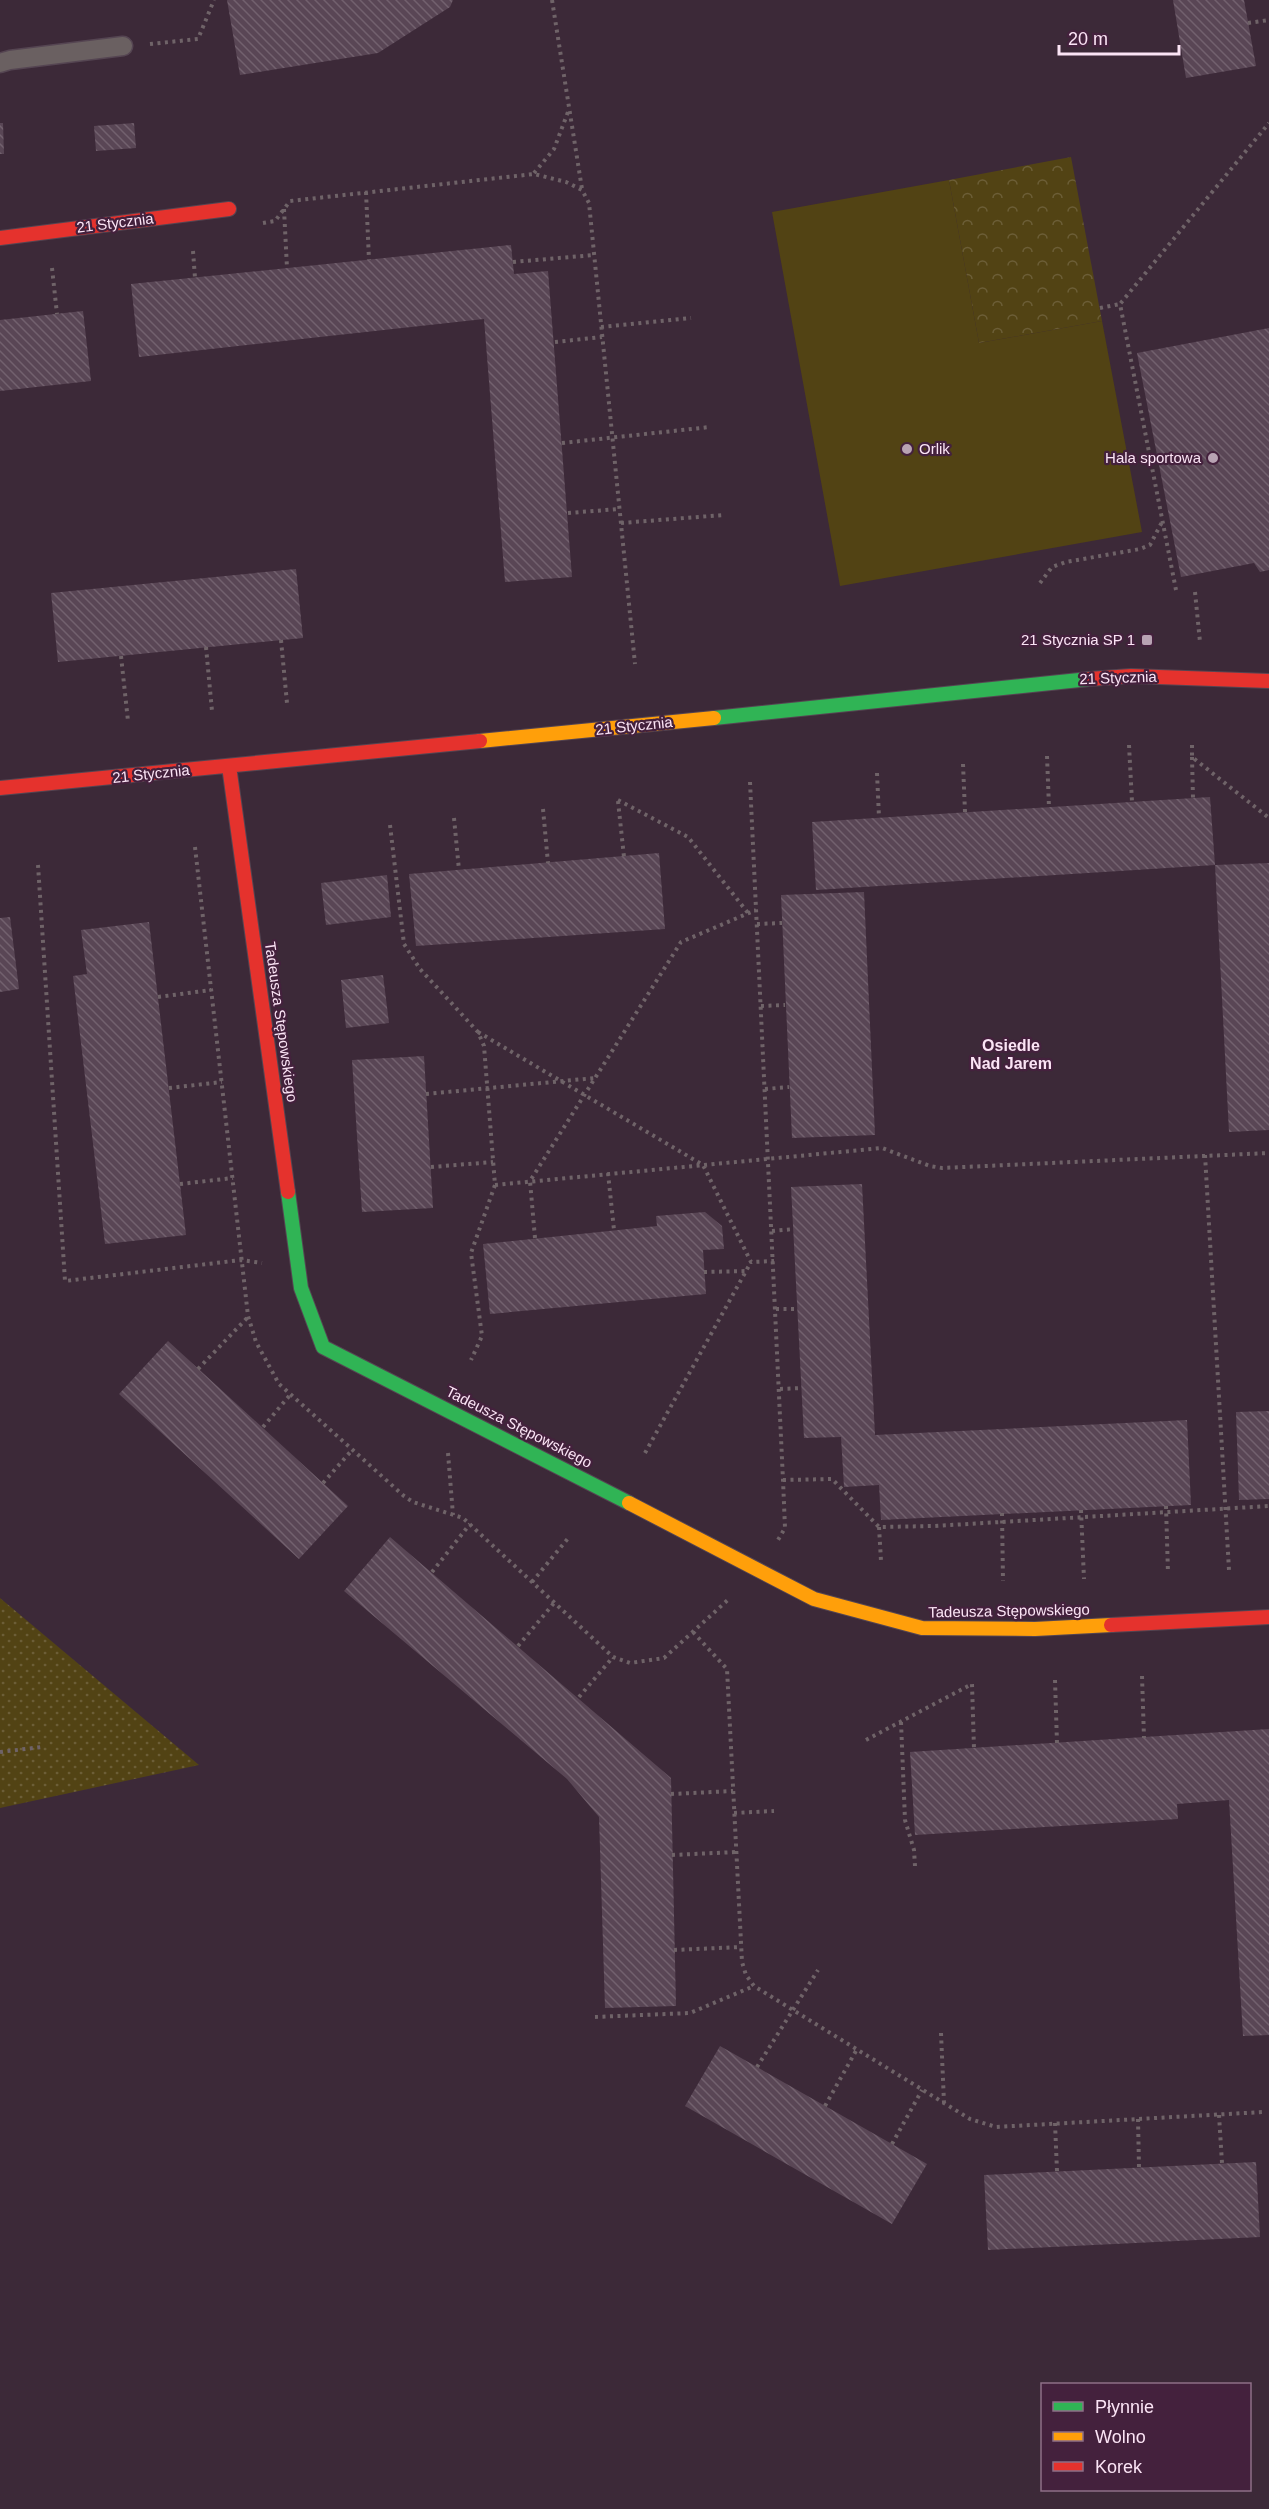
<svg xmlns="http://www.w3.org/2000/svg" width="1269" height="2509" font-family="Arial,sans-serif">
<style>
.park{fill:url(#park-crowns)}
.garden{fill:url(#garden-dots)}
.pitch{fill:#524314}
.building{fill:url(#building-back-hatch)}
.lines{fill:none;stroke-linecap:round;stroke-linejoin:round}
.lane-casing{stroke:#554552;stroke-width:21}
.fast-casing{stroke:#554552;stroke-width:16}
.slow-casing{stroke:#554552;stroke-width:16}
.jam-casing{stroke:#554552;stroke-width:16}
.path{stroke:#6f6368;stroke-width:4;stroke-dasharray:3 4.5;stroke-linecap:butt}
.lane{stroke:#6a6061;stroke-width:18}
.fast{stroke:#30b455;stroke-width:14}
.slow{stroke:#ff9f0a;stroke-width:14}
.jam{stroke:#e5322d;stroke-width:14}
.poi-dot{fill:#b8a3b3;stroke:#44213d;stroke-width:2}
.labels{text-anchor:middle;stroke-width:4.5;stroke-linejoin:round;paint-order:stroke}
.street-label{font-size:15px;fill:#fbe4f5;stroke:#44213d}
.poi-label{font-size:15px;fill:#fbe4f5;stroke:#44213d;text-anchor:end}
.neighbourhood-label{font-size:16px;font-weight:bold;fill:#fbe4f5;stroke:#44213d}
</style>
<defs>
<pattern id="park-crowns" width="20" height="18" patternUnits="userSpaceOnUse" patternTransform="scale(1.5)"><rect width="20" height="18" fill="#524314"/><path d="M2 6a3 3 0 1 1 6 0M12 15a3 3 0 1 1 6 0" fill="none" stroke="#6c5e37"/></pattern>
<pattern id="garden-dots" width="8" height="8" patternUnits="userSpaceOnUse" patternTransform="scale(1.5)"><rect width="8" height="8" fill="#524314"/><path d="M2 2h.1M6 6h.1" fill="none" stroke="#6c5e37" stroke-width="1.8" stroke-linecap="round"/></pattern>
<pattern id="building-back-hatch" width="6" height="6" patternUnits="userSpaceOnUse" patternTransform="scale(1.5)"><rect width="6" height="6" fill="#594655"/><path d="M-1 5l2 2M0 0l6 6M5-1l2 2" fill="none" stroke="#72616e"/></pattern>
</defs>
<rect width="100%" height="100%" fill="#3c2938"/>
<path class="park" d="M1071,157L1102,321L979,343L949,180Z"/>
<path class="garden" d="M0,1598L199,1765L0,1808Z"/>
<path class="pitch" d="M949,180L979,343L1102,321L1142,532L840,586L772,212Z"/>
<path class="building" d="M227,0H453L450,7L378,53L240,75Z
M1173,0H1244L1256,66L1186,78Z
M0,123H3L4,154H0Z
M134,123L136,148L96,151L94,126Z
M511,245L514,274L548,271L572,577L505,582L484,319L139,357L131,284Z
M83,311L91,381L0,391V320Z
M1269,328V570L1260,572L1254,563L1181,577L1137,353Z
M296,569L303,638L58,662L51,593Z
M1210,797L1215,865L816,890L812,822Z
M659,853L665,929L416,946L409,874Z
M1269,863V1130L1229,1132L1215,865Z
M387,875L391,917L326,925L321,883Z
M864,892L875,1135L792,1138L781,895Z
M10,917L19,989L0,992V918Z
M149,922L186,1235L105,1244L73,976L87,974L81,930Z
M383,975L389,1023L346,1028L341,980Z
M424,1056L433,1208L362,1212L352,1060Z
M862,1184L875,1435L1187,1420L1191,1505L881,1520L879,1485L844,1487L841,1437L804,1438L791,1187Z
M705,1212L722,1226L724,1249L703,1250L706,1294L490,1314L483,1244L657,1226L656,1216Z
M168,1341L348,1506L299,1559L119,1394Z
M1269,1411V1499L1239,1500L1236,1412Z
M390,1537L671,1778L676,2006L605,2008L599,1817L567,1779L344,1591Z
M1269,1729V2035L1243,2036L1229,1800L1177,1804L1178,1819L915,1835L910,1752Z
M720,2046L927,2164L892,2224L685,2106Z
M1256,2162L1260,2237L988,2250L984,2175Z"/>
<g class="lines">
<defs>
<path id="lane" d="M0,63L10,60L123,46"/>
<path id="fast" d="M714,718L1089,679
M288,1192L301,1288L323,1347L629,1503"/>
<path id="slow" d="M480,741L714,718
M629,1503L814,1599L922,1628L1035,1629L1111,1625"/>
<path id="jam" d="M0,238L229,209
M1089,679L1131,676L1269,681
M229,766L288,1192
M0,788L480,741
M1111,1625L1269,1617"/>
</defs>
<use href="#lane" class="lane-casing"/>
<use href="#fast" class="fast-casing"/>
<use href="#slow" class="slow-casing"/>
<use href="#jam" class="jam-casing"/>
<path class="path" d="M552,0L582,189
M1248,23L1269,20
M150,44L198,39L214,0
M534,173L554,149L568,112
M366,192L369,260
M284,209L287,268
M263,223L275,221L290,201L534,174L566,182L582,190L589,203L635,664
M193,251L195,278
M513,262L594,255
M52,268L57,314
M1100,308L1120,304
M601,327L691,318
M555,342L602,337
M562,443L710,427
M568,513L619,509
M621,523L724,515
M1040,583L1052,567L1066,562L1140,549L1150,545L1162,522
M1176,590L1120,304L1269,123
M1195,592L1200,642
M281,640L287,703
M206,647L212,711
M121,656L128,721
M1129,745L1132,802
M1192,745V757L1269,818
M1047,756L1049,807
M1192,757L1193,798
M963,764L965,812
M877,773L879,817
M750,782L783,1480L785,1528L778,1540
M618,800L688,837L748,913
M618,801L624,857
M543,809L548,863
M454,818L459,870
M390,825L404,944L420,969L478,1032L484,1046L495,1185L471,1253L482,1336L471,1360
M195,847L248,1316L256,1342L279,1384L404,1496L413,1502L463,1518L613,1657L630,1663L664,1658L730,1598
M38,865L65,1281L241,1260L262,1263
M757,924L782,923
M158,997L211,990
M761,1006L785,1005
M478,1032L703,1165L751,1262L774,1261
M169,1088L222,1082
M765,1089L789,1087
M426,1094L595,1078
M1205,1155L1229,1570
M431,1167L493,1162
M608,1173L614,1230
M180,1184L233,1178
M495,1185L882,1148L930,1166L942,1168L1269,1153
M772,1231L794,1229
M535,1238L530,1181L681,942L756,910
M704,1272L747,1271
M776,1309H798
M198,1369L248,1317
M780,1389L802,1388
M263,1427L290,1395
M448,1453L453,1515
M645,1453L751,1262
M783,1480L832,1479L879,1527L934,1526L1269,1506
M323,1483L352,1450
M1166,1506L1168,1573
M1081,1510L1084,1579
M1002,1513L1003,1581
M879,1527L881,1561
M432,1572L470,1524
M532,1582L570,1536
M693,1632L727,1669L742,1962L746,1975L754,1986L970,2119L996,2127L1263,2112
M518,1646L554,1603
M1142,1676L1144,1738
M1055,1680L1057,1743
M579,1697L613,1657
M901,1722L905,1820L914,1850L915,1866
M866,1740L972,1684L974,1749
M0,1752L42,1747
M671,1794L733,1791
M734,1813L774,1811
M672,1855L736,1852
M674,1950L741,1947
M595,2017L690,2013L754,1986
M941,2033L944,2103
M757,2067L818,1970
M825,2106L857,2049
M1219,2115L1222,2163
M1138,2119L1139,2167
M1055,2123L1057,2171
M892,2144L922,2090"/>
<use href="#lane" class="lane"/>
<use href="#fast" class="fast"/>
<use href="#slow" class="slow"/>
<use href="#jam" class="jam"/>
</g>
<g class="poi-dot">
<circle cx="907" cy="449" r="6"/>
<circle cx="1213" cy="458" r="6"/>
<rect x="1141" y="634" width="12" height="12" rx="3"/>
</g>
<g class="labels">
<g class="street-label">
<text transform="translate(115 223) rotate(-7)" y="5">21 Stycznia</text>
<text transform="translate(1118 678) rotate(-2)" y="5">21 Stycznia</text>
<text transform="translate(634 726) rotate(-6)" y="5">21 Stycznia</text>
<text transform="translate(151 774) rotate(-6)" y="5">21 Stycznia</text>
<text transform="translate(281 1022) rotate(82)" y="5">Tadeusza Stępowskiego</text>
<text transform="translate(519 1427) rotate(27)" y="5">Tadeusza Stępowskiego</text>
<text transform="translate(1009 1611) rotate(-1)" y="5">Tadeusza Stępowskiego</text>
</g>
<g class="poi-label">
<text x="919" y="454" text-anchor="start">Orlik</text>
<text x="1201" y="463">Hala sportowa</text>
<text x="1135" y="645">21 Stycznia SP 1</text>
</g>
<g class="neighbourhood-label">
<text x="1011" y="1051">Osiedle<tspan x="1011" dy="18">Nad Jarem</tspan></text>
</g>
</g>
<rect x="1041" y="2383" width="210" height="108" fill="#44213d" stroke="#8d6f87" stroke-width="1.5"/>
<rect x="1053" y="2402" width="30" height="9" fill="#30b455" stroke="#8d6f87" stroke-width="1.5"/>
<text x="1095" y="2413" font-size="18" fill="#fbe4f5">Płynnie</text>
<rect x="1053" y="2432" width="30" height="9" fill="#ff9f0a" stroke="#8d6f87" stroke-width="1.5"/>
<text x="1095" y="2443" font-size="18" fill="#fbe4f5">Wolno</text>
<rect x="1053" y="2462" width="30" height="9" fill="#e5322d" stroke="#8d6f87" stroke-width="1.5"/>
<text x="1095" y="2473" font-size="18" fill="#fbe4f5">Korek</text>
<path d="M1059 45v9h120v-9" fill="none" stroke="#fbe4f5" stroke-width="3"/>
<text x="1068" y="45" font-size="18" fill="#fbe4f5" stroke="#44213d" stroke-width="4.5" paint-order="stroke">20 m</text>
</svg>
